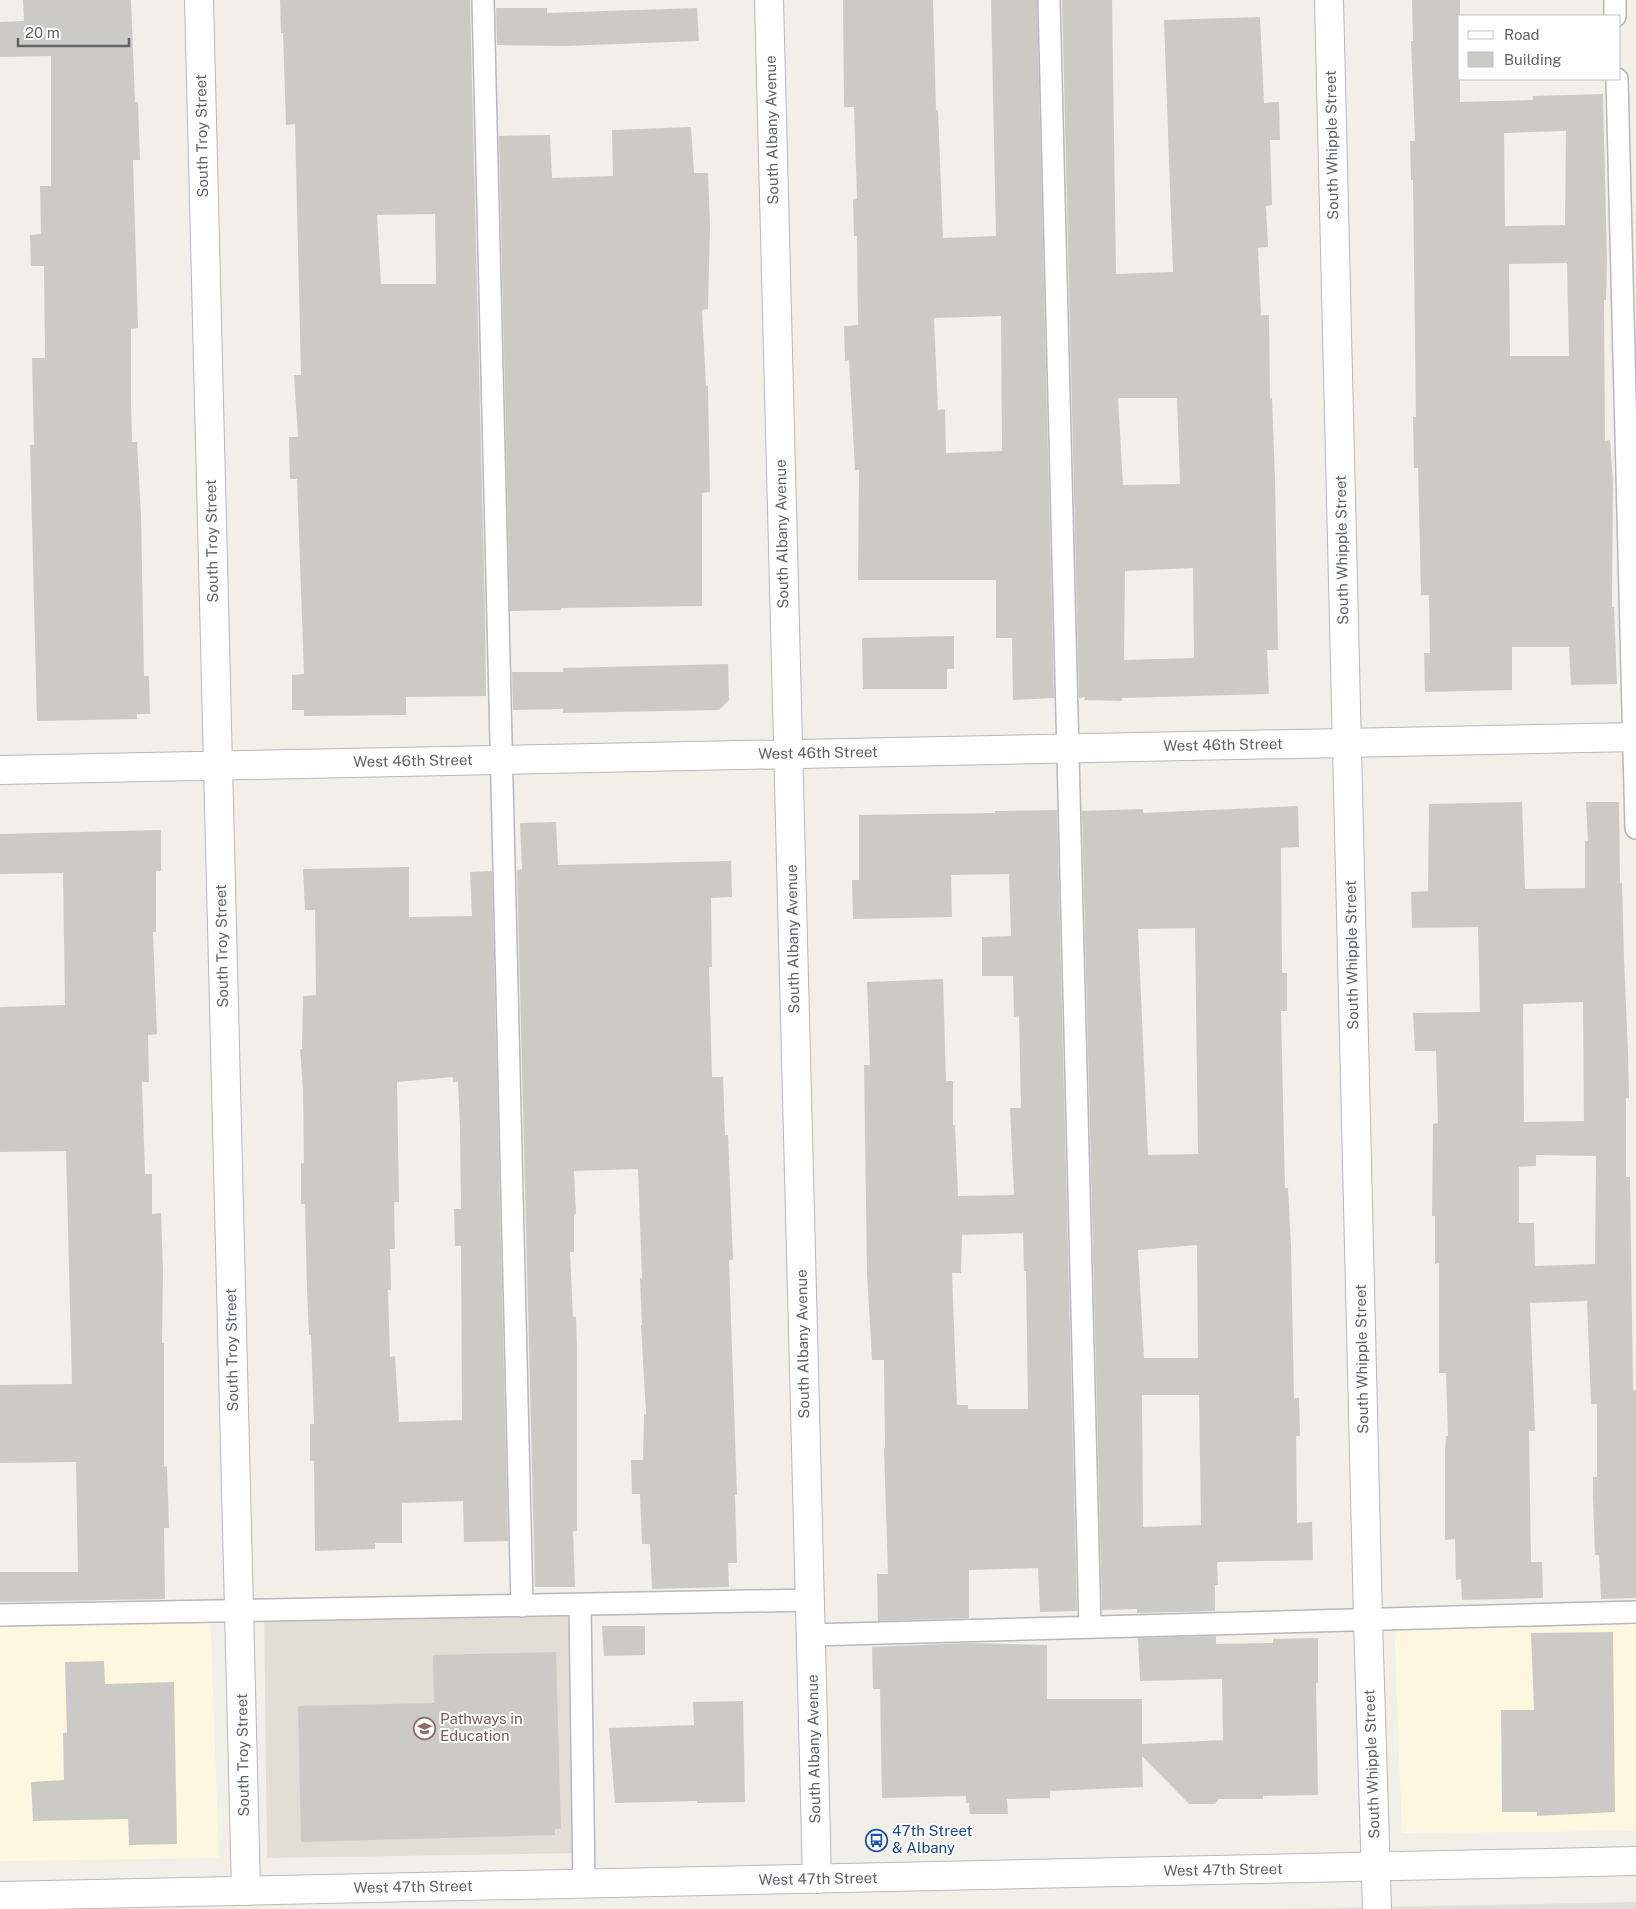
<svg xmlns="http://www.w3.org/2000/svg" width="1636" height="1909" font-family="'Public Sans',sans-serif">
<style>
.commercial{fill:#fef7e0}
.industrial{fill:#e0deda}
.education{fill:#e1ded6}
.building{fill:#cccac5;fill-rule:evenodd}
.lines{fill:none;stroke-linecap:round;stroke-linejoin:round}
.lane-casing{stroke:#b5b8bc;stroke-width:24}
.street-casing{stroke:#b5b8bc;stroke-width:30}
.secondary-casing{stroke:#b6babf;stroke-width:30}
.lane{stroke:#fff;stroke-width:21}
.street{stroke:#fff;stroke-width:28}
.secondary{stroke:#fff;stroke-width:28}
.labels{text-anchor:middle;stroke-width:4;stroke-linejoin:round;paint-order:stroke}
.street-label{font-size:15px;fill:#5f6368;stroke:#fff}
.education-label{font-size:15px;fill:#785e54;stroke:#fff;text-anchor:start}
.transit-label{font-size:15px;fill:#164399;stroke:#fff;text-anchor:start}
</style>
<rect width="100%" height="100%" fill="#f1efe8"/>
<path class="commercial" d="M210,1611L219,1858L0,1861V1616Z
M1636,1612V1831L1402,1833L1394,1619Z"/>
<path class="industrial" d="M1636,1902V1909H1279Z"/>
<path class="education" d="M581,1604L584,1853L267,1858L264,1608Z"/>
<path class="building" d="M23,0H131L135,102H138L140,160H133L138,328L131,329V403L132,442H137L141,515L144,676H149L150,714H137V719L37,721L30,445H34L32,358H45L44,266H31L30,235L41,234L40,186H51V56L0,57V22L24,21Z
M280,0H470L485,612L486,696L406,697V715L304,716V710H292V675L304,674L297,479H290L289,437H298L294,375H301L295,124L286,125L283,33H281ZM435,214L436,284H381L377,215Z
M843,0H933L936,110H938L943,238L996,236L991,0H1037L1054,698L1013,700L1012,638H996V580H858L859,470H855L849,360L845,361L844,326L858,325L857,236H854L853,200L857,199L854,107H844ZM1001,316L1002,451L946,453L945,409L938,410L934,318Z
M1062,0H1112L1116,274L1173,272L1164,20L1260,17L1264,103L1279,102L1280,140H1270L1272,205L1266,206L1268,247L1258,248L1261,315H1269L1270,398H1272L1275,480L1278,650H1267L1269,694L1122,698V701L1084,700L1085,697L1079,698ZM1118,398H1177L1180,484L1123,485ZM1193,568L1194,658L1124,660L1125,571Z
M1412,0H1460V102L1533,100V96L1603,94L1607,261L1606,300H1604L1605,441L1610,440L1613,482L1612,607H1614L1617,684L1571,685L1569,647H1512V690L1425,692L1424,653H1430L1429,595H1421L1418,468H1414L1413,417H1416L1413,180H1411L1410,141H1415L1411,41H1413ZM1566,131L1565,225L1505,226L1504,133ZM1567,263L1569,356H1510L1509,264Z
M496,8H547V13L697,8L699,41L564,46L497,45Z
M691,127L694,173H708L710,225L708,309L702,310L706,386H708L710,492L702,493V606L561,608V610L510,611L499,136L550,135L552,178L613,176L612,130Z
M954,636V669H947V689H863L862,638Z
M728,664L729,700L719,710L563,713V709L513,710L512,672H563V668Z
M1522,802L1525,889L1585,888V841H1588L1586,802H1619L1620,883H1622L1624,958L1628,1052L1629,1098H1626V1177H1630L1633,1390H1636V1598L1601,1599L1599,1555H1595L1593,1497V1477H1597V1404H1591L1587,1301L1530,1303L1535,1431H1529L1531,1562H1542L1543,1598L1462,1600L1461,1579L1456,1580L1455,1539L1445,1540V1451L1446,1436H1448L1446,1373H1439V1263L1435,1264V1216H1432L1433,1124L1438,1123L1436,1051H1415L1413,1013L1480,1012L1478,927L1412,928L1411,892L1428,891L1429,804ZM1583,1002L1584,1121L1524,1122L1523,1004ZM1536,1155L1596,1156L1595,1264L1535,1266L1534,1223H1519V1167L1536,1166Z
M1298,806L1299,847L1281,848L1282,973H1287V1011H1281L1285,1188H1288L1291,1246L1294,1398H1299L1300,1436H1296L1297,1523L1312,1522L1313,1560L1217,1562L1218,1585H1215V1611L1137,1613V1609L1102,1610L1082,811L1143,809V813ZM1195,928L1198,1154L1148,1155L1138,929ZM1197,1245L1198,1358H1144L1138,1250ZM1142,1395H1199L1201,1525L1143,1527Z
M1057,810L1077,1611L1040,1612L1038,1568L969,1570V1618L878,1621L877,1574H888L884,1448H885L884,1360H872L867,1273L864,1065H870L867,982L943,979L946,1081H953V1125H955L958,1196L1014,1195L1010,1108H1021L1019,1016L1014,1017L1013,976H982V937L1011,936L1009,874L951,875L952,917L853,919L852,880H859V815L995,813V811ZM1023,1233L1024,1271H1026L1028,1409H968V1405H957L952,1273H961L962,1235Z
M556,822L558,865L731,861L732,897L711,898L712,967H709L712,1077H723L725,1135H728L733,1260H729L737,1495H735L737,1563H728L729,1587L652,1589L650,1544H642L640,1494H632L631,1460H643L644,1414H646L641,1325H642L640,1278H642L638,1169L574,1171L576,1214H574V1252H570L573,1317H576L577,1348V1531H573L575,1587H535L517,870L522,869L520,823Z
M161,830V871H156V932H153L157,1034L148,1035L149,1082H142L145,1174H152V1214L161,1213L163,1271L162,1343H164V1467L167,1466L169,1528H164L165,1599L0,1602V1572H78L76,1462L0,1463V1385L72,1384L66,1151L0,1152V1007L65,1005L63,873L0,874V834Z
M409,867V917L472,916L470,872L492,871L508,1541L464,1542L463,1501L402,1503V1543H375V1549L315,1551L314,1461H310V1424H314L311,1335H309L307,1291L305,1204H301V1163H304L303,1089L300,1049H302L303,996L316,995L315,910H305L303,869ZM453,1077V1082H458L460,1128L461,1209H454L455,1246H461L462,1420L399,1422L395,1356L390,1357L388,1290H391L390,1249H395L394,1202H399L397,1082Z
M602,1626H645V1655L604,1656Z
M1613,1632L1615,1812L1537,1816V1812H1502L1501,1710H1534L1531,1633Z
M1216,1636V1644L1273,1643V1639L1318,1638V1683H1316L1318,1795L1263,1796V1799H1219L1215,1804H1189L1142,1756L1143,1787L1050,1791V1798L1007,1799L1008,1814H970L969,1803H966V1796L882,1798L880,1689H873L872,1647L970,1643L1047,1645V1699H1142V1744L1223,1740L1222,1679L1140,1681L1138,1638Z
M556,1652L561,1829H555V1835L301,1842L298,1706L434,1703L433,1655Z
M104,1661L105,1684L174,1682L177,1844L129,1845L128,1819L33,1821L31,1782L64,1780L63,1733H67L65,1662Z
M743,1701L745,1802L697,1803V1801L615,1803L609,1728L694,1725L693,1702Z"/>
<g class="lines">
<defs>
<path id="lane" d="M483,0L522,1606
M1049,0L1090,1627
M1615,0V16
M1617,79L1636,828
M580,1605L584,1884
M0,1615L810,1600
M811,1635L1636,1612"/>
<path id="street" d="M199,0L246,1891
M769,0L817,1879
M1329,0L1368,1620L1377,1909
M0,770L1636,737"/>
<path id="secondary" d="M0,1896L1636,1861"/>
</defs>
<use href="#lane" class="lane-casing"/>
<use href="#street" class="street-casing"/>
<use href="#secondary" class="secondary-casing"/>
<use href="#lane" class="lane"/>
<use href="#street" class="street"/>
<use href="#secondary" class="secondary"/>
</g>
<defs>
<symbol id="school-ring" viewBox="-11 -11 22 22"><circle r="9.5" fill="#fff" stroke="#8d6e63" stroke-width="1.5"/><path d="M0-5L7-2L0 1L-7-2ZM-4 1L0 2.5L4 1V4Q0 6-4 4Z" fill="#8d6e63"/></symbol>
<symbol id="bus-ring" viewBox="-11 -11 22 22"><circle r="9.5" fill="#fff" stroke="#1a4fb4" stroke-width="1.5"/><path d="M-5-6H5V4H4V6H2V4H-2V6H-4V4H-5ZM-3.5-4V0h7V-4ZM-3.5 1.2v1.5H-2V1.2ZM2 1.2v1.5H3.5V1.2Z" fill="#1a4fb4"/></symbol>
</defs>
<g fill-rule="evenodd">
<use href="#school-ring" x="412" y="1716" width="25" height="25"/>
<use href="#bus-ring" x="864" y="1828" width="25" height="25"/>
</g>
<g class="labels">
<g class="street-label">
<text transform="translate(772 130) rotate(-91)" y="5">South Albany Avenue</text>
<text transform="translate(202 136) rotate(-91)" y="5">South Troy Street</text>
<text transform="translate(1332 145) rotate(-91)" y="5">South Whipple Street</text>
<text transform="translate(782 534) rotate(-91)" y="5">South Albany Avenue</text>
<text transform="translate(212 541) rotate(-91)" y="5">South Troy Street</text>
<text transform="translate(1342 550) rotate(-91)" y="5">South Whipple Street</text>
<text transform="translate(1223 745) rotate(-1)" y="5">West 46th Street</text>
<text transform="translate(818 753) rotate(-1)" y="5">West 46th Street</text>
<text transform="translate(413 761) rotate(-1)" y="5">West 46th Street</text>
<text transform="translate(793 939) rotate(-91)" y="5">South Albany Avenue</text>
<text transform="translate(222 946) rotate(-91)" y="5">South Troy Street</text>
<text transform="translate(1352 955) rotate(-91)" y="5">South Whipple Street</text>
<text transform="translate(803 1344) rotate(-91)" y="5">South Albany Avenue</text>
<text transform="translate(232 1350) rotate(-91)" y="5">South Troy Street</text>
<text transform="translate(1362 1359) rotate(-91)" y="5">South Whipple Street</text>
<text transform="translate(814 1749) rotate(-91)" y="5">South Albany Avenue</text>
<text transform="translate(243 1755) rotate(-91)" y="5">South Troy Street</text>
<text transform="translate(1372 1764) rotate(-92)" y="5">South Whipple Street</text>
<text transform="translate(1223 1870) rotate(-1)" y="5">West 47th Street</text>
<text transform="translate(818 1879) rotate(-1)" y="5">West 47th Street</text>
<text transform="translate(413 1887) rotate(-1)" y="5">West 47th Street</text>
</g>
<g class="education-label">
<text x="440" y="1724">Pathways in<tspan x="440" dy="17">Education</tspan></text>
</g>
<g class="transit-label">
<text x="892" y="1836">47th Street<tspan x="892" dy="17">&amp; Albany</tspan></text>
</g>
</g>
<rect x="1458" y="15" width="162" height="65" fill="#ffffff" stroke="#bfc1c3"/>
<rect x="1468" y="31" width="25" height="8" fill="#ffffff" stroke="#bfc1c3"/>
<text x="1504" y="40" font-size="15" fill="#5f6368">Road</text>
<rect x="1468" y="52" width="25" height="15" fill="#cccac5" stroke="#bfc1c3"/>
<text x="1504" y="65" font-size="15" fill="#5f6368">Building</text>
<path d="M18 38v8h111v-8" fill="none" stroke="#5f6368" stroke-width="2.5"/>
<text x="25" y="38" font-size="15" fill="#5f6368" stroke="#ffffff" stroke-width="4" paint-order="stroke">20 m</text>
</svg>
